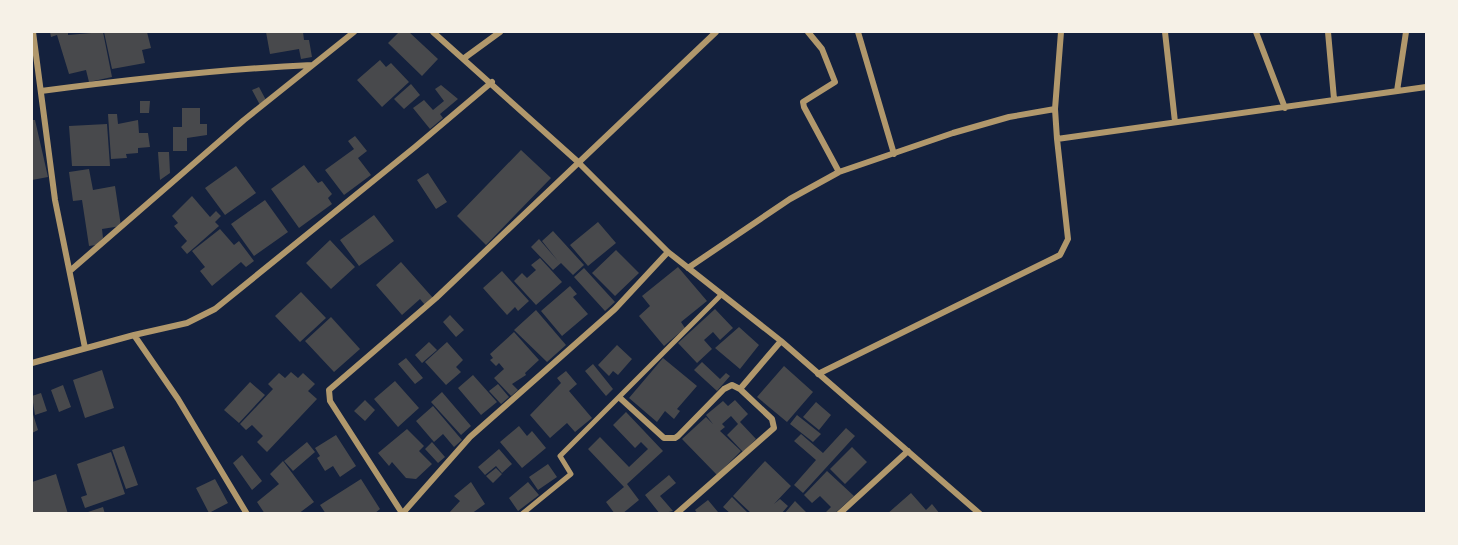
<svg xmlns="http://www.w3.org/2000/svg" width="1458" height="545" font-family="'PT Sans',sans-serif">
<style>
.building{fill:#48494c}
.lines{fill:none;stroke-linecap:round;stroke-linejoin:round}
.pedestrian{stroke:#b1986c;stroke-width:5}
.minor{stroke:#b1986c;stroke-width:6}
</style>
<rect width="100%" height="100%" fill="#14213d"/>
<path class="building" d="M50,32H68V35L103,32L112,77L89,82L86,70L69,74L57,35L51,37Z
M104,32H147L151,48L142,50L145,63L112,69Z
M266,32H303L304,40H309L312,57L301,59L299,49L270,54Z
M399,32H409L438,59L422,76L388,43Z
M380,60L386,67L391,63L409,82L382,107L357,80Z
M411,84L420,95L404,109L394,99Z
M441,85L458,99L440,114L443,118L430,129L413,108L424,100L433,110L444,101L435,89Z
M259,87L267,102L260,105L252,90Z
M140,101H150L149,113H140Z
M182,108H200V124H207V135L187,138V151H173V127H182Z
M108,114H117L118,124L138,120L139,133H148L150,147L138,148V153L126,154L127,158L111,159Z
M32,120H35L48,177L32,180Z
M107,124L110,166H72L69,126Z
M355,136L367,151L358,158L371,175L344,195L325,170L354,149L348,141Z
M521,150L551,178L486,245L457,216Z
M158,152H169L170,173L160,180Z
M304,165L318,183L322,181L332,194L328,198L332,204L299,228L271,189Z
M236,166L256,193L225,215L205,188Z
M89,169L93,190L115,186L121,226L102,229L103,238L96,245L89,246L82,200L73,201L69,172Z
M428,173L447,202L436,209L417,180Z
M192,196L210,217L216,211L221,216L215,222L219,226L187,254L181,247L187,241L174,226L178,223L172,216Z
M265,200L288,232L254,256L231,224Z
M374,215L394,241L359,266L340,240Z
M598,222L616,243L588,266L570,245Z
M220,229L234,245L239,241L254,261L246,267L241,262L212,286L200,271L205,267L192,251Z
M553,231L584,265L573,275L561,263L553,270L531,247L539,239L558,261L542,241Z
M330,240L355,267L331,289L306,263Z
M616,250L639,273L615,296L592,273Z
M540,258L562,282L536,305L514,281L522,273L527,278L536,270L531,265Z
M401,262L433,298L425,305L420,299L402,315L376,285Z
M678,267L707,301L681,322L685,328L664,346L639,316L650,306L642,296Z
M584,268L615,302L605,311L574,277Z
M502,271L529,301L518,311L515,307L507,315L483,288Z
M570,286L577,294L573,297L588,314L562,336L541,311Z
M301,292L326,318L300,342L275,316Z
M715,309L733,328L720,340L713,332L704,340L712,349L697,363L678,343Z
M536,310L566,345L547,362L514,330Z
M450,315L464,330L456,337L443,322Z
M331,317L360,349L334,372L305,341Z
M739,327L759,345L740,369L715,348Z
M514,332L539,360L525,373L526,375L512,384L518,390L511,396L494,378L504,369L499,363L496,366L490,360L493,358L490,354Z
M429,342L437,350L422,363L415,355Z
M447,342L463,360L456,367L461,372L446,385L425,362Z
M617,345L632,359L618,375L613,371L609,376L598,365Z
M406,358L423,378L415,384L398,364Z
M663,358L697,386L677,409L680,411L674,419L665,411L657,422L629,398Z
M702,362L720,379L726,373L730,376L717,391L694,370Z
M593,364L613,389L606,396L585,371Z
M784,366L813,392L787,422L757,397Z
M102,370L114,408L85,418L73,380Z
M566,371L577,384L569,391L592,418L575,432L567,423L550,438L530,415L561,383L557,378Z
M291,372L298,378L303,373L315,384L308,391L317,399L267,452L257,442L263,436L252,425L246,430L240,424L273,389L268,384L279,373L285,378Z
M473,375L497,402L481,415L458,388Z
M395,381L419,408L398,427L374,399Z
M250,382L265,395L239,423L224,410Z
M498,384L509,397L501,404L489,391Z
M63,385L71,407L59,412L51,390Z
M442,392L471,426L461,435L431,402Z
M41,393L47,411L35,415L32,396Z
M365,400L375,410L365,421L354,411Z
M735,400L748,414L740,422L756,439L743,452L727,435L738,424L731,416L722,424L725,427L720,431L741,451L717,475L682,439L706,417L713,424L706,415L723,401L728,406Z
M816,402L831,415L819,430L803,417Z
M433,406L462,440L454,447L443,434L434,442L416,421Z
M32,411L38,430L32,433Z
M626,412L663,451L627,484L639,500L622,514H615L606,502L624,487L588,449L600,437L629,467L648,449L641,442L635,448L613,425Z
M797,415L821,434L813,442L790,424Z
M519,426L527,436L532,431L546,448L522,468L500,442Z
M846,428L855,436L803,493L794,485L816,460L794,441L801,434L823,453Z
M407,429L424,446L419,451L432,464L416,479L406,478L392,462L389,466L378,453Z
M336,435L356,466L340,477L333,466L325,471L317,458L320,456L315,448Z
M307,442L315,452L293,471L284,461Z
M432,442L445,457L438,463L425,449Z
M124,446L138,485L126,489L112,450Z
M852,447L867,462L845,484L830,469Z
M499,449L512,464L502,473L496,466L485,475L478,467Z
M111,452L125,494L85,508L81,497L87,495L77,464Z
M242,455L262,481L252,490L233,463Z
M283,461L314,502L298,514H265L257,502L279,484L270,474Z
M765,461L791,486L774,504L780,499L788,506L781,514H752L733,496Z
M548,464L557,477L538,490L529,477Z
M496,468L502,474L493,483L486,476Z
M827,471L854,496L834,514H824L831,507L820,496L812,503L804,495Z
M56,474L68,514H32V482Z
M669,475L676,483L660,496L673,511L660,514L645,495Z
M215,479L228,503L209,513L196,488Z
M361,479L380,509L374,514H326L320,505Z
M471,482L485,504L471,514H448L460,501L454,496Z
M528,482L539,495L518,511L509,498Z
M911,493L926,510L932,504L940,514H887Z
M732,497L749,514H731L723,507Z
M708,500L718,512L698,514L695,510Z
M795,501L808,514H784Z
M103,507L105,514H85V513Z"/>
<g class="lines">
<path class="pedestrian" d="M522,514L571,474L560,456L722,294"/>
<path class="minor" d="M33,32L55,200L85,348
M433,32L577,161L668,252L781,341L980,514
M808,32L822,49L835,82L803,102L804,107L839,172
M858,32L894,154
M1165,32L1175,122
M1256,32L1285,108
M1328,32L1334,99
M463,59L500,32
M41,91C132,79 221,69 312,65
M1397,91L1406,32
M1057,139L1055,109L1061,32
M688,268L790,199L839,172L953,133L1009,117L1055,109
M71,270L244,120L354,32
M134,335L187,323L215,309L415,147L492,82
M32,363L134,335L178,399L247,514
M818,374L1060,255L1068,239L1057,139L1426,87
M620,398L664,438H675L678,436L724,389L732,385L740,389
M402,513L330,401L329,390L436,298L716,32
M402,514L470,437L615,309L668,252
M676,514L774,428L772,419L740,389L781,341
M839,514L908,451"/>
</g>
<rect width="1458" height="545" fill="none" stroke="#f6f1e7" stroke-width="66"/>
</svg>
